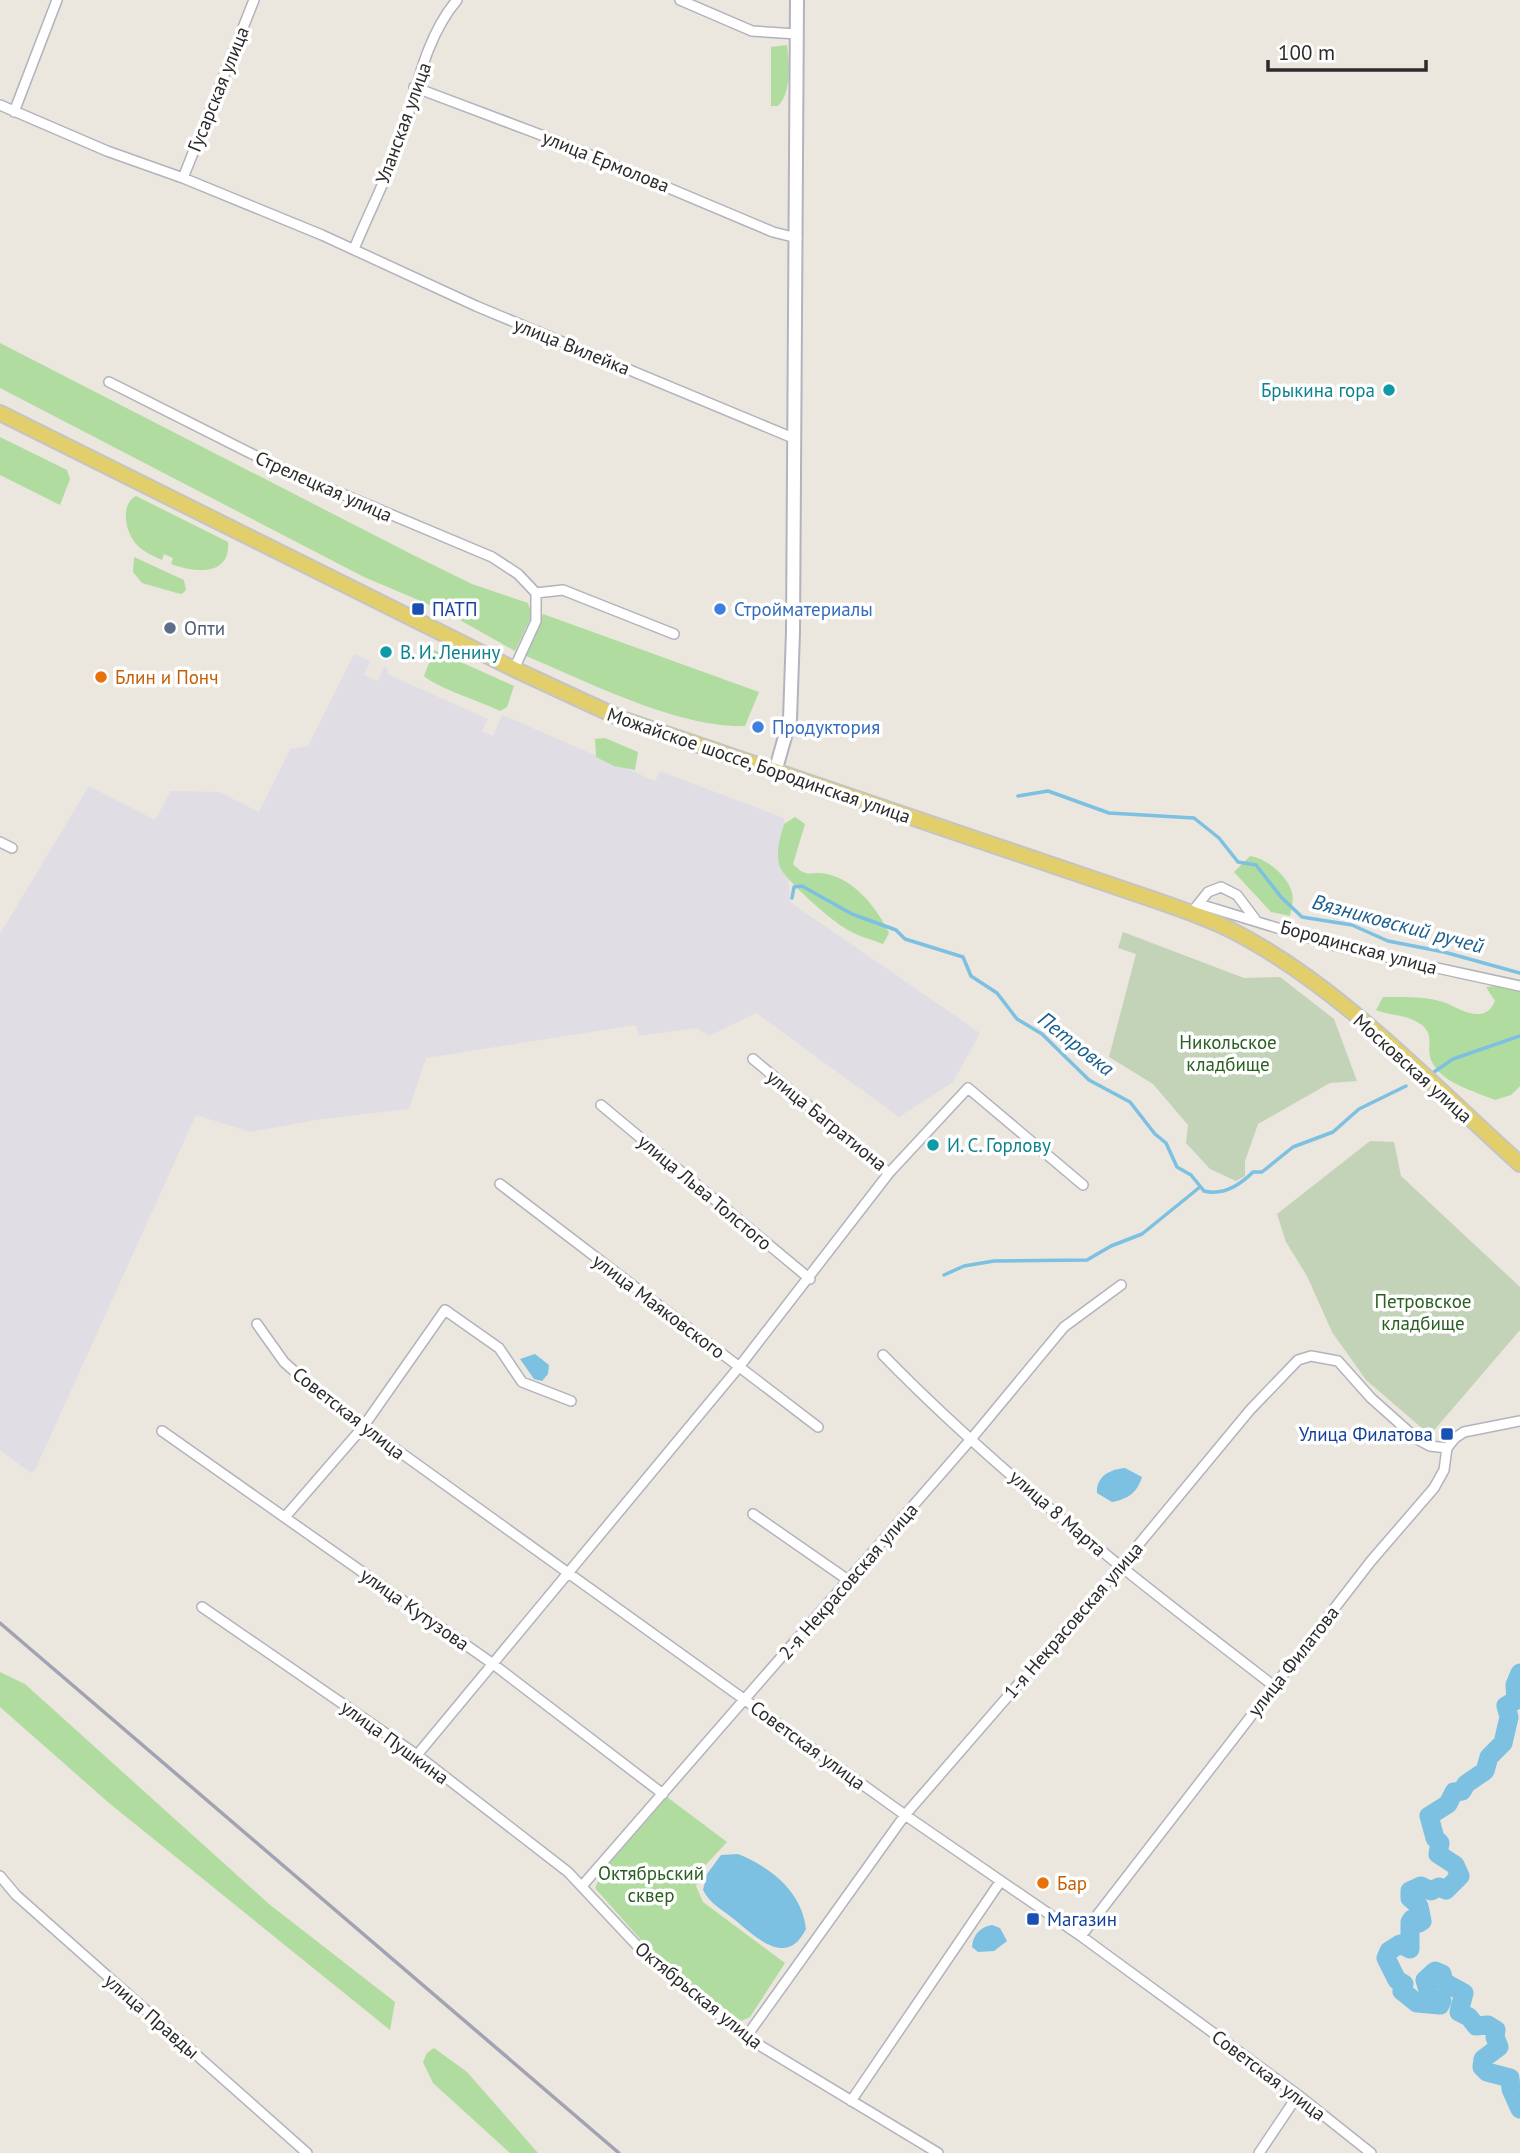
<svg xmlns="http://www.w3.org/2000/svg" width="1520" height="2153" font-family="'PT Sans',sans-serif">
<style>
.industrial{fill:#e0dee4}
.green{fill:#b0dca0}
.cemetery{fill:#c3d3b7}
.water{fill:#7cc0e2}
.lines{fill:none;stroke-linecap:round;stroke-linejoin:round}
.stream{stroke:#7cc0e2;stroke-width:3.5}
.river{stroke:#7cc0e2;stroke-width:19}
.street-casing{stroke:#b2b3bd;stroke-width:12}
.secondary-casing{stroke:#b2b3bd;stroke-width:16}
.primary-casing{stroke:#c4c4c4;stroke-width:18}
.street{stroke:#fff;stroke-width:9}
.secondary{stroke:#fff;stroke-width:12}
.primary{stroke:#e2cf6c;stroke-width:14}
.rail{stroke:#a1a3b3;stroke-width:3.5}
.culture-dot{fill:#0f9aa8;stroke:#fff;stroke-width:2.5}
.transit-dot{fill:#1a4fb4;stroke:#fff;stroke-width:2.5}
.shop-dot{fill:#3f7fe0;stroke:#fff;stroke-width:2.5}
.service-dot{fill:#5c6f8a;stroke:#fff;stroke-width:2.5}
.food-dot{fill:#e8710a;stroke:#fff;stroke-width:2.5}
.labels{text-anchor:middle;stroke-width:7;stroke-linejoin:round;paint-order:stroke}
.street-label{font-size:19px;fill:#2b2b2b;stroke:#fff}
.culture-label{font-size:19px;fill:#0d838f;stroke:#fff;text-anchor:start}
.transit-label{font-size:19px;fill:#164399;stroke:#fff;text-anchor:start}
.shop-label{font-size:19px;fill:#366cbe;stroke:#fff;text-anchor:start}
.service-label{font-size:19px;fill:#4e5e75;stroke:#fff;text-anchor:start}
.food-label{font-size:19px;fill:#c56008;stroke:#fff;text-anchor:start}
.park-label{font-size:19px;fill:#2a6022;stroke:#fff}
.water-label{font-size:21px;font-style:italic;fill:#1b5e8e;stroke:#fff}
</style>
<rect width="100%" height="100%" fill="#ebe6de"/>
<path class="industrial" d="M354,654L370,661L364,675L378,681L384,667L388,669L387,674L488,719L482,731L493,736L502,715L655,781L660,771L784,818L790,902L980,1033L953,1082L899,1117L756,1013L709,1036L696,1028L639,1036L636,1025L426,1058L409,1109L322,1119L250,1132L196,1115L35,1470L31,1473L0,1450V934L89,786L155,820L171,791L219,792L259,812L290,749L308,746Z"/>
<path class="green" d="M787,45C789,63 792,92 778,106H771V47Z
M0,343L415,556L472,584L528,603L532,615L515,651L442,610L364,577L0,388Z
M0,437L67,470L70,479L60,505L0,475Z
M136,496L228,542C231,578 192,572 171,564L173,558L164,554L162,560C153,556 144,552 137,545C126,534 119,505 136,496Z
M134,557L184,580L186,590L182,594L177,593L142,583L133,572Z
M543,614L759,692L745,726C677,728 586,681 524,655Z
M434,650L514,686L507,707L500,711C482,702 435,687 424,676Z
M605,738L638,752L635,770L614,766L596,757L595,739Z
M795,817L805,824L793,864C808,880 811,870 827,874C855,880 877,908 889,933L883,944C870,939 854,935 843,927C830,919 784,879 780,867C775,852 780,839 784,824Z
M1250,856C1266,858 1288,876 1292,893C1294,899 1291,910 1290,916L1271,912L1234,872Z
M1495,986L1520,991V1086L1511,1095L1495,1100C1474,1091 1441,1083 1431,1060C1426,1047 1435,1036 1422,1025C1407,1014 1391,1016 1376,1010L1383,997C1403,997 1424,996 1443,1002C1455,1006 1466,1015 1480,1014C1488,1013 1492,1008 1495,1001L1486,987Z
M0,1672L25,1684L269,1904L395,2002L390,2030L109,1803L0,1707Z
M667,1797L727,1842L702,1869L696,1886L703,1902L785,1963L750,2017L741,2021L658,1959L595,1888L603,1871Z
M434,2048L467,2072L538,2153H510L433,2083L423,2062L427,2053Z"/>
<path class="cemetery" d="M1123,932L1244,978L1280,977L1334,1019L1357,1081L1330,1083L1258,1124L1245,1161V1176L1236,1181L1210,1169L1186,1143L1188,1125L1153,1084L1109,1057L1136,954L1118,948Z
M1370,1141L1394,1142L1401,1176L1520,1287V1330L1430,1435L1366,1380L1332,1332L1307,1276L1286,1242L1277,1214Z"/>
<path class="water" d="M535,1354L549,1365L548,1374L542,1381L534,1379L520,1359Z
M1125,1468L1142,1477C1137,1493 1128,1499 1112,1502L1097,1493C1096,1476 1111,1469 1125,1468Z
M738,1854C770,1867 802,1891 806,1929C787,1968 757,1938 735,1920C722,1909 711,1905 703,1890L707,1874L721,1855Z
M992,1925L1000,1928L1007,1941L994,1951L978,1952L972,1947C973,1935 980,1927 992,1925Z"/>
<g class="lines">
<path class="stream" d="M1018,796L1048,791L1109,813L1194,818L1219,838L1238,862L1256,865L1281,897L1302,917L1352,925L1388,941L1444,952L1520,973
M792,898L794,887L802,886L852,914L896,930L905,939L963,957L971,976L997,993L1017,1019L1042,1034L1089,1080L1130,1102L1155,1134L1166,1143L1177,1167L1191,1175L1204,1191C1224,1196 1240,1185 1253,1172H1262L1293,1147L1333,1132L1359,1109L1406,1086
M1434,1072L1453,1059L1520,1036
M944,1275L964,1266L994,1261L1087,1260L1111,1246L1142,1234L1200,1187"/>
<path class="river" d="M1520,1673L1515,1685L1516,1700L1506,1706L1509,1717L1503,1743L1489,1757L1485,1771L1466,1784L1462,1791L1454,1792L1448,1804L1429,1816L1435,1838L1440,1843L1438,1854L1455,1865L1460,1876L1446,1890L1439,1887L1431,1891L1421,1886L1410,1891V1898L1419,1906L1422,1921L1419,1923L1412,1919L1410,1922V1949L1400,1944L1389,1951L1386,1958L1397,1980L1404,1984L1402,1991L1417,2003L1440,2005L1442,2001L1430,1997L1425,1980L1435,1971L1442,1974L1444,1982L1464,1993L1459,2012L1469,2017L1476,2026L1488,2025L1496,2030L1495,2037L1499,2047L1483,2059L1482,2067L1487,2072L1510,2078L1511,2089L1520,2109"/>
<defs>
<path id="street" d="M680,0L752,31L797,34
M414,87L557,141L773,232L797,238
M0,105L107,151L183,178L322,235L476,306L793,438
M14,112L57,0
M183,178L254,0
M354,249C370,210 391,170 404,129C417,86 427,35 457,0
M109,382L278,467L492,557L518,574L536,593V621L514,669
M536,593L563,590L674,634
M0,842L12,848
M1199,904L1336,946L1520,986
M1196,907L1208,892L1221,887L1237,895L1255,919
M753,1059L889,1173L968,1088L1083,1185
M601,1105L810,1279
M500,1184L818,1427
M257,1324L284,1362L322,1396L905,1815L1081,1936L1298,2095L1371,2153
M883,1355C1002,1477 1139,1582 1274,1686
M162,1431L493,1664L663,1794
M753,1514L848,1580
M285,1517L363,1427L445,1310L499,1348L522,1382L571,1401
M202,1607L417,1755L568,1872L644,1953L746,2037L938,2153
M417,1755L739,1367L889,1173
M0,1876L16,1895L307,2153
M582,1886L972,1438L1064,1327L1121,1285
M1081,1936L1371,1561L1434,1488L1444,1470L1447,1448L1455,1438L1464,1432L1520,1421
M746,2037L905,1815L1120,1567L1250,1410L1298,1360L1311,1356L1338,1361L1371,1398L1417,1439L1430,1446L1447,1448
M851,2101L1000,1882
M1259,2153L1298,2095"/>
<path id="secondary" d="M775,772L790,719L793,632L797,0"/>
<path id="primary" d="M0,413L514,669L622,719L1152,899C1178,908 1205,917 1231,930C1339,985 1430,1083 1520,1164"/>
</defs>
<use href="#street" class="street-casing"/>
<use href="#secondary" class="secondary-casing"/>
<use href="#primary" class="primary-casing"/>
<use href="#street" class="street"/>
<use href="#secondary" class="secondary"/>
<use href="#primary" class="primary"/>
<path class="rail" d="M0,1623L619,2153"/>
</g>
<g class="culture-dot">
<circle cx="1389" cy="390" r="7"/>
<circle cx="386" cy="652" r="7"/>
<circle cx="933" cy="1145" r="7"/>
</g>
<g class="transit-dot">
<rect x="411" y="602" width="14" height="14" rx="3.5"/>
<rect x="1440" y="1427" width="14" height="14" rx="3.5"/>
<rect x="1026" y="1912" width="14" height="14" rx="3.5"/>
</g>
<g class="shop-dot">
<circle cx="720" cy="609" r="7"/>
<circle cx="758" cy="727" r="7"/>
</g>
<circle class="service-dot" cx="170" cy="628" r="7"/>
<g class="food-dot">
<circle cx="101" cy="677" r="7"/>
<circle cx="1043" cy="1883" r="7"/>
</g>
<g class="labels">
<g class="street-label">
<text transform="translate(218 89) rotate(-68)" y="7">Гусарская улица</text>
<text transform="translate(403 123) rotate(-70)" y="7">Уланская улица</text>
<text transform="translate(606 161) rotate(22)" y="7">улица Ермолова</text>
<text transform="translate(572 346) rotate(22)" y="7">улица Вилейка</text>
<text transform="translate(324 486) rotate(24)" y="7">Стрелецкая улица</text>
<text transform="translate(759 765) rotate(19)" y="7">Можайское шоссе, Бородинская улица</text>
<text transform="translate(1359 947) rotate(15)" y="7">Бородинская улица</text>
<text transform="translate(1413 1068) rotate(42)" y="7">Московская улица</text>
<text transform="translate(827 1120) rotate(39)" y="7">улица Багратиона</text>
<text transform="translate(705 1192) rotate(40)" y="7">улица Льва Толстого</text>
<text transform="translate(659 1306) rotate(37)" y="7">улица Маяковского</text>
<text transform="translate(349 1413) rotate(38)" y="7">Советская улица</text>
<text transform="translate(1058 1513) rotate(41)" y="7">улица 8 Марта</text>
<text transform="translate(848 1581) rotate(-49)" y="7">2-я Некрасовская улица</text>
<text transform="translate(415 1609) rotate(35)" y="7">улица Кутузова</text>
<text transform="translate(1073 1620) rotate(-49)" y="7">1-я Некрасовская улица</text>
<text transform="translate(1293 1661) rotate(-52)" y="7">улица Филатова</text>
<text transform="translate(395 1742) rotate(36)" y="7">улица Пушкина</text>
<text transform="translate(808 1745) rotate(36)" y="7">Советская улица</text>
<text transform="translate(699 1995) rotate(39)" y="7">Октябрьская улица</text>
<text transform="translate(152 2016) rotate(41)" y="7">улица Правды</text>
<text transform="translate(1269 2075) rotate(37)" y="7">Советская улица</text>
</g>
<g class="culture-label">
<text x="1375" y="397" text-anchor="end">Брыкина гора</text>
<text x="400" y="659">В. И. Ленину</text>
<text x="947" y="1152">И. С. Горлову</text>
</g>
<g class="transit-label">
<text x="432" y="616">ПАТП</text>
<text x="1433" y="1441" text-anchor="end">Улица Филатова</text>
<text x="1047" y="1926">Магазин</text>
</g>
<g class="shop-label">
<text x="734" y="616">Стройматериалы</text>
<text x="772" y="734">Продуктория</text>
</g>
<g class="service-label">
<text x="184" y="635">Опти</text>
</g>
<g class="food-label">
<text x="115" y="684">Блин и Понч</text>
<text x="1057" y="1890">Бар</text>
</g>
<g class="park-label">
<text x="1228" y="1049">Никольское<tspan x="1228" dy="22">кладбище</tspan></text>
<text x="1423" y="1308">Петровское<tspan x="1423" dy="22">кладбище</tspan></text>
<text x="651" y="1880">Октябрьский<tspan x="651" dy="22">сквер</tspan></text>
</g>
<g class="water-label">
<text transform="translate(1398 924) rotate(15)" y="7">Вязниковский ручей</text>
<text transform="translate(1076 1044) rotate(38)" y="7">Петровка</text>
</g>
</g>
<path d="M1268 60v10h158v-10" fill="none" stroke="#2b2b2b" stroke-width="3.5"/>
<text x="1278" y="60" font-size="21" fill="#2b2b2b" stroke="#ffffff" stroke-width="5" paint-order="stroke">100 m</text>
</svg>
